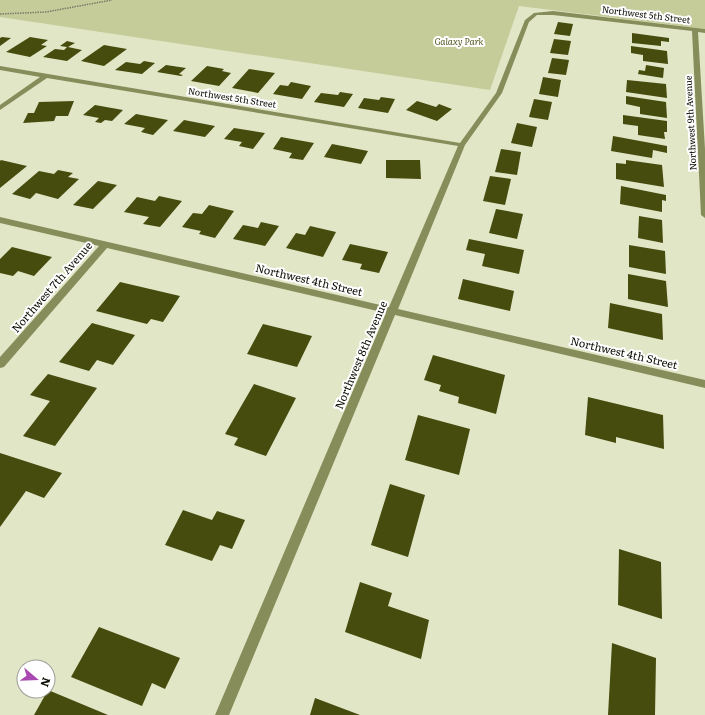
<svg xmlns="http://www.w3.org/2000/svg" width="705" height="715" font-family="Literata,serif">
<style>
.green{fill:#c5cc9a}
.building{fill:#464b0e}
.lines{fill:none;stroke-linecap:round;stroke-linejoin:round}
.path{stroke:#797d68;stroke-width:1.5;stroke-dasharray:1.5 1;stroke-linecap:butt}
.minor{fill:#878d5a;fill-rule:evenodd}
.labels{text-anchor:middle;stroke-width:4;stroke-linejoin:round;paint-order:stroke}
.far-street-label{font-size:9px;fill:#0c0d04;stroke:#fff}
.far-park-label{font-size:9px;font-style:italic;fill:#545921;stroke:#fff}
.street-label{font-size:11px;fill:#0c0d04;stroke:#fff}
</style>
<rect width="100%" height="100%" fill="#e1e6c6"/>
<path class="green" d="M0,0H705V29L519,6L490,90L0,17Z"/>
<path class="building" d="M558,22L573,24L570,36L554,34Z
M632,33L669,38V42L661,41V46L632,43Z
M2,37L11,38L0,46V38Z
M30,37L48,40L41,45L47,46L30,57L6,52Z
M554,39L571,41L568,55L550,53Z
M67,41L75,43L68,47L82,50L67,61L43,57L55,49L64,50L67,47L60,46Z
M104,45L127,49L104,66L81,61Z
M631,46L667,51L668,64L643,61V55L631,53Z
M552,58L569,60L566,75L548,73Z
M144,61L155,63L142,74L115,70L126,62L140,64Z
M166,65L186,68L179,74L183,75L181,76L157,72Z
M646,65L664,68L663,78L638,74L639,70L645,71Z
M207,66L224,69L222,71L231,73L219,86L191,81Z
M249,69L275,73L258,93L232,88Z
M543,77L561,80L558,97L539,94Z
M627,80L666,84L667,98L626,92Z
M291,82L311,86L302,99L273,94L280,85L288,86Z
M340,92L353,94L344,107L314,102L321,93L338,95Z
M626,96L666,102L667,118L640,114V107L626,104Z
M381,97L395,99L388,113L358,108L364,98L379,100Z
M534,99L552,102L548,120L529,117Z
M74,101L68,116H56L54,121L23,123L28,113H34L39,102Z
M417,101L436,107L439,104L452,109L437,121L406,110Z
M95,105L123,110L112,121L105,120L101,123L95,122L99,118L83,115Z
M136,114L168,120L153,135L141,132L145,128L124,124Z
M623,115L667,121V132H664L665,139L638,135V126L623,124Z
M184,120L215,126L205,137L173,131Z
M517,123L537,127L532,147L511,143Z
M234,128L265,133L253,149L239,146L242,142L224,139Z
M613,136L667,146V153L653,150L652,158L611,151Z
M281,137L314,143L303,160L289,158L292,153L273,149Z
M332,144L368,151L361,164L324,157Z
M501,149L521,152L517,175L495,172Z
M1,160L27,166L0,188V161Z
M386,160H420L421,179L386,178Z
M626,160L662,165L664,187L616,179V163L626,164Z
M58,170L73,173L68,177L79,179L58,199L36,193L30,199L12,194L39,171L54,174Z
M490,176L511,179L505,205L483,201Z
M98,181L117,185L93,209L73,205Z
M621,186L666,195V201L662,200V212L620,204Z
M159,196L182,201L160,227L143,224L149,217L124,212L137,197L155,201Z
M209,205L234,211L215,238L199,234L201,231L182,227L193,213L202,214Z
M496,209L523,214L517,239L489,233Z
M639,216L662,220L663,243L638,238Z
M261,222L279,226L265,246L233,239L243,225L258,228Z
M310,226L336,232L323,257L286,248L296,233L305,235Z
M469,239L524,250L519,274L482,266L485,254L466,250Z
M350,244L388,252L379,273L360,269L362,264L342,260Z
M629,245L665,251L666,274L629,267Z
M12,247L52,257L34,276L18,271L13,276L0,273V259Z
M628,274L666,281L668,307L628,299Z
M463,279L514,291L510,311L458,299Z
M120,282L180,296L163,322L151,319L147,324L96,311Z
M610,303L662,314L663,340L608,328Z
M92,323L135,335L113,365L97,360L89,371L59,362Z
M263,324L312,336L297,367L247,354Z
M433,355L505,375L496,414L458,403L459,397L439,391L441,385L424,380Z
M48,374L97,388L55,446L23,436L50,401L30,395Z
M254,384L296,398L266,456L234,445L238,438L225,434Z
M588,397L663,415L664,449L616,437V443L585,435Z
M418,415L470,429L459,475L405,460Z
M0,453L62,473L44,498L26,491L0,527Z
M390,484L425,495L408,557L371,545Z
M183,510L212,520L217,511L245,520L232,549L220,545L212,561L165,545Z
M619,549L661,562L662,619L618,605Z
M360,582L392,593L388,606L429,620L421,659L345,632Z
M99,627L180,658L165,689L152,683L142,706L71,677Z
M612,643L656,658L655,715H608Z
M48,690L108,715H34Z
M315,698L360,715H310Z"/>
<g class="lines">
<path class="path" d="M0,14L46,12L112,0"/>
<path class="minor" d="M553,11L705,29V33L698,32L705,149V218L701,215L692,31L553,15H537L529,22L502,93L465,145L398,309L705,380V388L395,315L229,715H215L386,313L107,248L4,367L0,368V357L99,246L0,223V217L389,307L458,146L47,78L0,110V105L40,77L0,70V66L460,143L496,93L525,20L534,13Z"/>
</g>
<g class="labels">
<g class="far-street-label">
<text transform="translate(646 15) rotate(7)" y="3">Northwest 5th Street</text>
<text transform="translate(232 98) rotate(9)" y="3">Northwest 5th Street</text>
<text transform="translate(691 123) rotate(-93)" y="3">Northwest 9th Avenue</text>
</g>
<g class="far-park-label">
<text x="459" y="45">Galaxy Park</text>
</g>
<g class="street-label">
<text transform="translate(309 280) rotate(13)" y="4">Northwest 4th Street</text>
<text transform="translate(52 287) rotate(-49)" y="4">Northwest 7th Avenue</text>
<text transform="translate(624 353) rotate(13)" y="4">Northwest 4th Street</text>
<text transform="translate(361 355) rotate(-67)" y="4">Northwest 8th Avenue</text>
</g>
</g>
<g transform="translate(36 679) rotate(109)"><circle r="19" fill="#ffffff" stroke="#9e9e9b"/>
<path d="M0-3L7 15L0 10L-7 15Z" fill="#a848b0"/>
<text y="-6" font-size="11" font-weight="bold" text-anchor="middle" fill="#0c0d04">N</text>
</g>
</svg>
